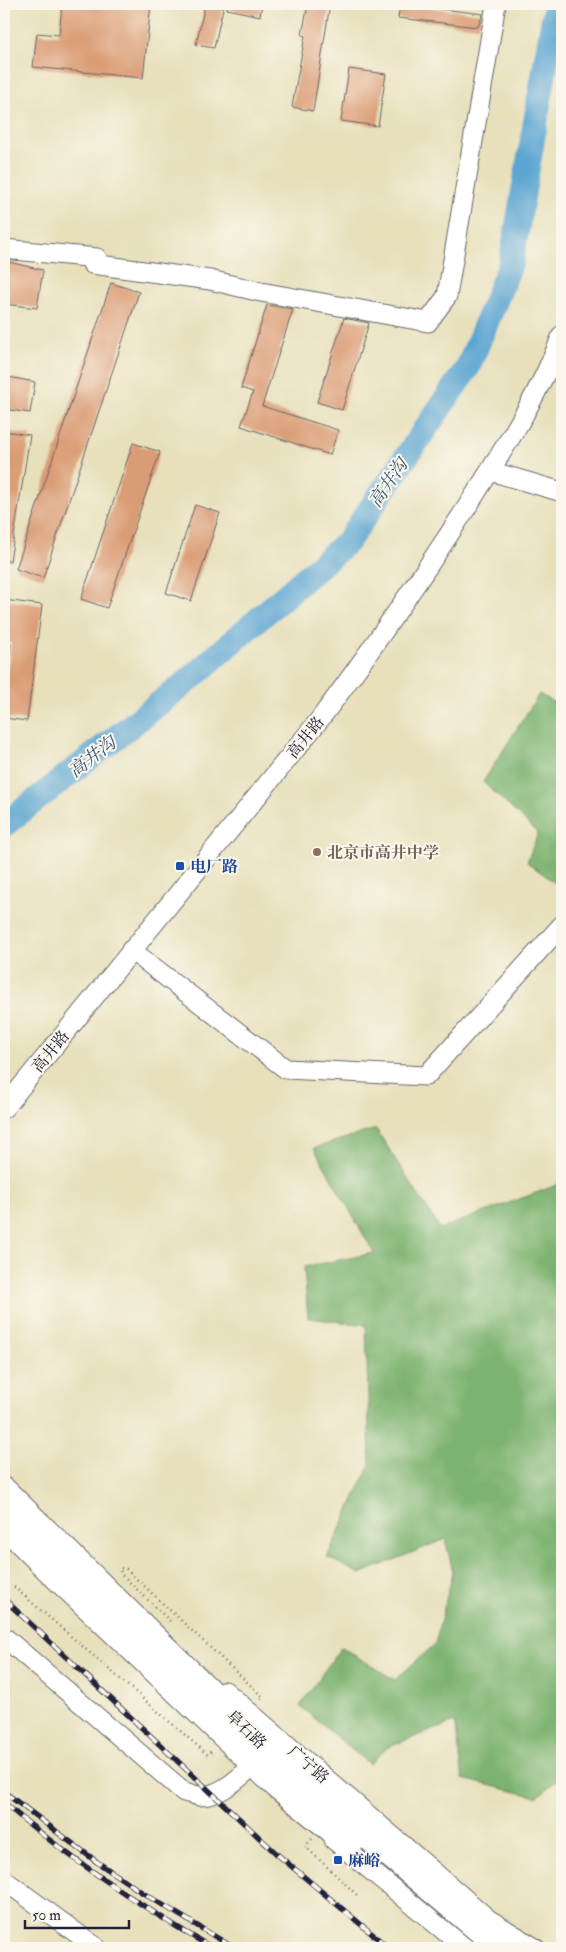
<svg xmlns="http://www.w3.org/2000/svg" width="566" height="1952" font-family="'IM FELL Double Pica','Noto Serif SC',serif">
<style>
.forest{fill:#7db36f;stroke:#506a55}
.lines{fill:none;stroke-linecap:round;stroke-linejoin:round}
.river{stroke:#5ba5d2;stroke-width:25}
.building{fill:#da9c75}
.minor-casing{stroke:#676468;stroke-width:21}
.highway-casing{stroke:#676468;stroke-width:28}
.path{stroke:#676468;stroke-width:2.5;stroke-dasharray:1 4;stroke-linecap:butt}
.minor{stroke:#fff;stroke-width:19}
.highway{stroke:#fff;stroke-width:26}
.rail-casing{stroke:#22223b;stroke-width:5.5}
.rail{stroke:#fbf7ec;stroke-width:4;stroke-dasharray:11;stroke-linecap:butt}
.education-dot{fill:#8d6e63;stroke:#fbf7ec;stroke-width:2}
.transit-dot{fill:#1a4fb4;stroke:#fbf7ec;stroke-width:2}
.labels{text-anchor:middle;stroke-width:4;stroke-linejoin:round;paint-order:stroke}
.street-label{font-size:16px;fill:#22223b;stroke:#fbf7ec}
.education-label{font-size:16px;font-weight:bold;fill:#785e54;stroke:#fbf7ec;text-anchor:start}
.transit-label{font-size:16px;font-weight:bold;fill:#164399;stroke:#fbf7ec;text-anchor:start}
.water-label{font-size:18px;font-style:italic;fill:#395677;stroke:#fbf7ec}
</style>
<rect width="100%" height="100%" fill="#fbf7ec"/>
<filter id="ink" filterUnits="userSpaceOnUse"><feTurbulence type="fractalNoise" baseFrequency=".02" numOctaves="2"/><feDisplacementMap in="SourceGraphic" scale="10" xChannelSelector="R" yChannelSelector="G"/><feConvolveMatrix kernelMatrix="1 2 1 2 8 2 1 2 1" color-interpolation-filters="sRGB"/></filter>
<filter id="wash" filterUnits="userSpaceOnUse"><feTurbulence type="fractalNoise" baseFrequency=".0096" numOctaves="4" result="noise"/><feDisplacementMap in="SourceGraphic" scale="20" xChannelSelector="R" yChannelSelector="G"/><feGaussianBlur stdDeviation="1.12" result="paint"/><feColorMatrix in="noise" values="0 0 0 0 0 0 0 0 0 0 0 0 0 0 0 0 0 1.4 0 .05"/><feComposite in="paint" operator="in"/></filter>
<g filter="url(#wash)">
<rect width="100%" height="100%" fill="#e7e0bb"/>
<path class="forest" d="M539,694L562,707V888L527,862L538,833L483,782Z
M376,1129L440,1229L562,1183V1776L537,1797L463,1779L455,1722L388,1747L369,1764L300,1706L341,1647L395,1680L435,1644L453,1572L445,1539L360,1574L327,1557L370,1465L366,1325L308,1318L304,1267L374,1253L314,1148Z"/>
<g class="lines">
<path class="river" d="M4,825L184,684L348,541L468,367L511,263L556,4"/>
</g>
<g id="blocks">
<path class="building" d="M62,4H151L143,78L33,67L37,33L59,35Z
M205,4H224L214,48L196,45Z
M227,4H262L260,16L227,9Z
M308,4H330L313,111L292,107L305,36L302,35Z
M400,4L483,14L478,27L398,18Z
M349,69L386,74L378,126L341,121Z
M4,261L43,270L37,308L4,304Z
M111,283L139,292L43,578L16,569Z
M267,305L293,309L262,406L338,430L330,455L241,426L253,392L241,388Z
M344,318L369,323L342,410L317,402Z
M8,377L35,382L30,413L4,409Z
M4,431L30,435L10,561H4Z
M133,443L160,452L107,608L81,599Z
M195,505L220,513L191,601L166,593Z
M4,600L42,605L27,721L4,718V696L11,643L4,642Z"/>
</g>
</g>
<g filter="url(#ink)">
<use href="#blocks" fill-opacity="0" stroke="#676468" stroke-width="1"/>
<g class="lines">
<defs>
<path id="minor" d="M4,249L97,258L92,264L210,280L261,292L428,322L447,296L496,4
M490,471L562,492
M131,950L286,1069L426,1076L562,925
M4,1108L320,719C372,650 420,579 467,507C502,452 539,396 562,335
M4,1637L184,1792C189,1793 194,1795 199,1796C220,1797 238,1778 253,1766
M225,1691L488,1919L535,1948
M334,1840L465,1948
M4,1880L97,1948"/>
<path id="highway" d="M4,1491L289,1770L479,1929L507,1948
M4,1524L48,1568L278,1786L350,1844"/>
</defs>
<use href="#minor" class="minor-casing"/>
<use href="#highway" class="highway-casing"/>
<path class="path" d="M14,1587L208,1755L212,1750
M170,1621L121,1574L120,1568L126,1569L263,1697L260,1700
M312,1839L305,1846L359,1897"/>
<use href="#minor" class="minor"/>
<use href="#highway" class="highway"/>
<defs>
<path id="rail" d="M4,1599L278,1855L389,1948
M4,1792L97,1862L143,1893L234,1948
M4,1803C68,1858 139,1905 212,1948"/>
</defs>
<use href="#rail" class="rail-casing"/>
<use href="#rail" class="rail"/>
</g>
</g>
<circle class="education-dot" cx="317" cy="852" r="5"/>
<g class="transit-dot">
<rect x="175" y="861" width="10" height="10" rx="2.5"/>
<rect x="333" y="1855" width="10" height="10" rx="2.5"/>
</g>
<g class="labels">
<g class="street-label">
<text transform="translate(305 737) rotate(-51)" y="6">高井路</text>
<text transform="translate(50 1051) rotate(-51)" y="6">高井路</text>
<text transform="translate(247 1729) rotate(44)" y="6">阜石路</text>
<text transform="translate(309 1764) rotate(41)" y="6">广宁路</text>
</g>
<g class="education-label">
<text x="327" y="858">北京市高井中学</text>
</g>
<g class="transit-label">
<text x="190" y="872">电厂路</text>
<text x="348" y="1866">麻峪</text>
</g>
<g class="water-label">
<text transform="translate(388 483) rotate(-56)" y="6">高井沟</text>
<text transform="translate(92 757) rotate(-38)" y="6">高井沟</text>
</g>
</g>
<rect width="566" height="1952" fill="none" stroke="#fbf7ec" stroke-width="20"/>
<path d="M25 1920v8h104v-8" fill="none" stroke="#22223b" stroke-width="2.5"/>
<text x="32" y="1920" font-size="15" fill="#22223b" stroke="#fbf7ec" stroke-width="4" paint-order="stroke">50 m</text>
</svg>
